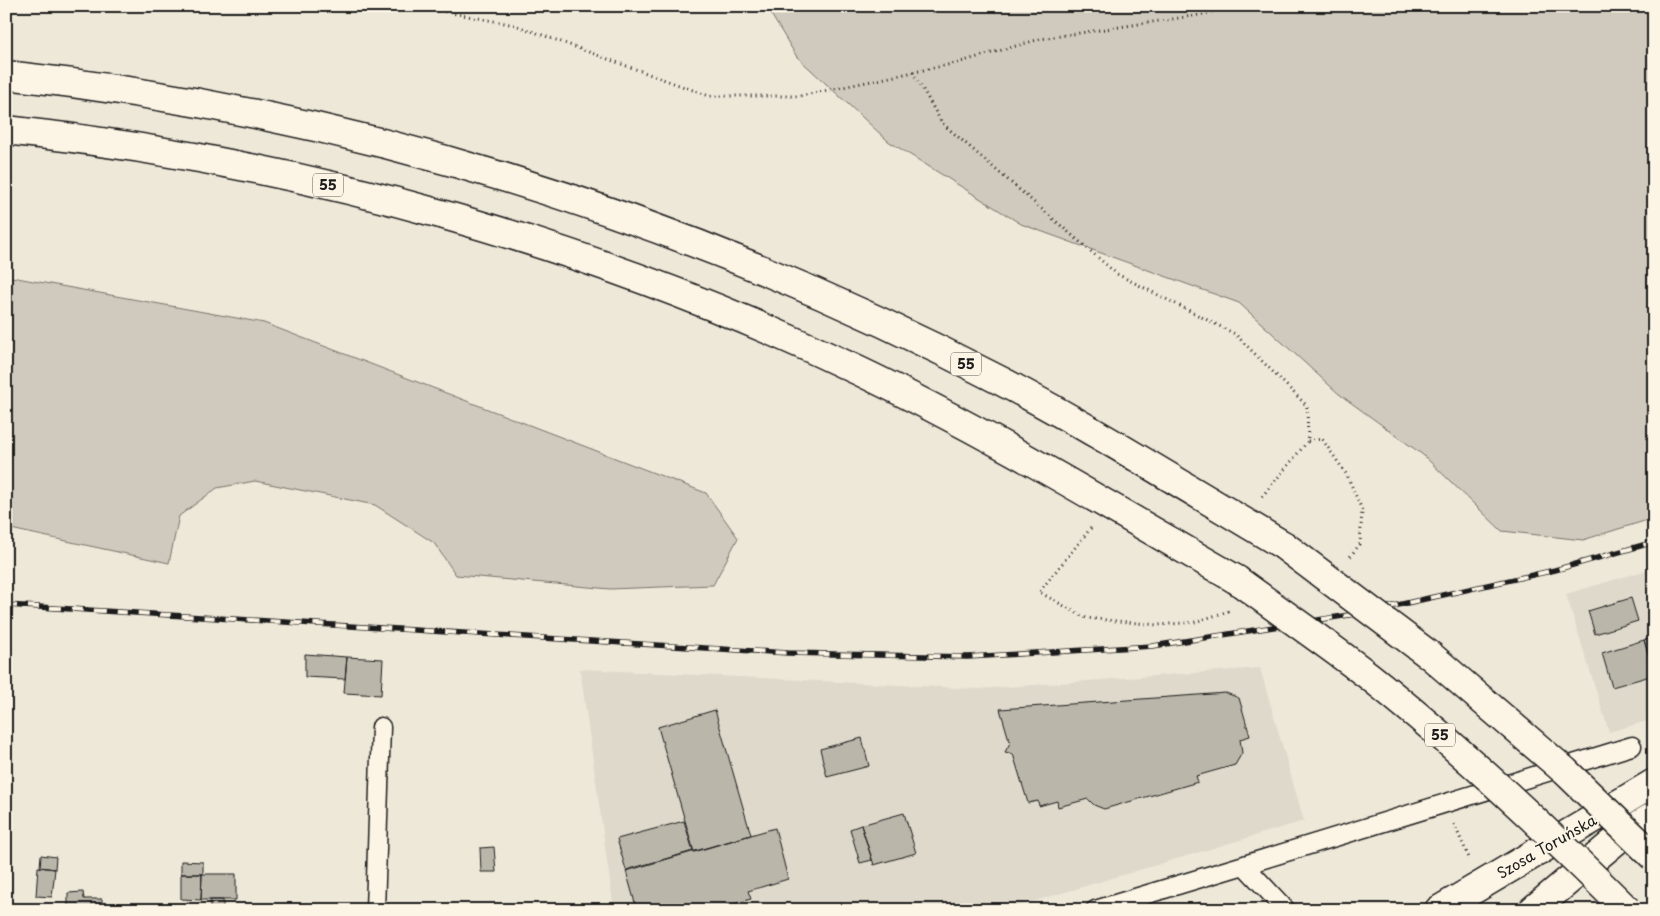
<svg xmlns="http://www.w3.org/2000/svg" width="1660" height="916" font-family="'Playpen Sans',sans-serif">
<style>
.built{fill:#ded9cb}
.green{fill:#cfcabd;stroke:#76736c}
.building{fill:#bab6aa;stroke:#1c1c1c}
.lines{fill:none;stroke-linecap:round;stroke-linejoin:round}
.lane-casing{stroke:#1c1c1c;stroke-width:21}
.secondary-casing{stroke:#1c1c1c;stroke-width:31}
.primary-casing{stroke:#1c1c1c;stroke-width:31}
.path{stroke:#1c1c1c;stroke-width:3;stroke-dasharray:1 4;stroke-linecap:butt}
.lane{stroke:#fcf5e5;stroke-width:18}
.secondary{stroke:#fcf5e5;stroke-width:28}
.primary{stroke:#fcf5e5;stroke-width:28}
.rail-casing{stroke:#1c1c1c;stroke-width:5.5}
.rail{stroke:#fcf5e5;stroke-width:4;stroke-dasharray:11;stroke-linecap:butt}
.primary-bridge-casing{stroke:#1c1c1c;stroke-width:31;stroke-linecap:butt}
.primary-bridge{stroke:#fcf5e5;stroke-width:28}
.labels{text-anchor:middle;stroke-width:4;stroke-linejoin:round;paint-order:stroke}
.shield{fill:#fcf5e5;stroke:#5f5d58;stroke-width:1}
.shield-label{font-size:14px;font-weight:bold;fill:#1c1c1c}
.street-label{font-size:15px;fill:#1c1c1c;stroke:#fcf5e5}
</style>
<rect width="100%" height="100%" fill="#eee8d9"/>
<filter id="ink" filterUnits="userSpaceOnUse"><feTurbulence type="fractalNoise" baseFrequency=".02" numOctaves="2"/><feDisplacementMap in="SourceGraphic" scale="10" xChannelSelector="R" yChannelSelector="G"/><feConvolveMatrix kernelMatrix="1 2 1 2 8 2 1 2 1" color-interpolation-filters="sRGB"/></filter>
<g filter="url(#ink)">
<path class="built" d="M1654,568V719L1609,732L1566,594Z
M1260,668L1304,821L1005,910H614L580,669L979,689Z"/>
<path class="green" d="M766,6H1654V518L1583,540L1502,531L1423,455L1339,394L1239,303L1021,224L888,141L797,57Z
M6,276L264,323L706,493L738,538L713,585L610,589L456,575L434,543L375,505L255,481L217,488L179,516L169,563L6,528Z"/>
<path class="building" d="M1631,598L1638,621L1595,634L1588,611Z
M1654,637V672L1644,640Z
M1644,640L1654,675L1612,687L1602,653Z
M305,654L347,657L345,679L305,677Z
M347,657L383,659L381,695L344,693Z
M1226,693L1239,698L1250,736L1240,739L1242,753L1235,765L1196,776L1198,782L1104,809L1094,805L1088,799L1058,807L1057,801L1039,806L1038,801L1028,803L1013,754L1005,752L1010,743L1000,709Z
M715,710L751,835L694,852L658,727Z
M862,738L869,766L827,777L820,749Z
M904,813L916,853L874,865L861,825Z
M6,815L10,816L9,872H6Z
M684,821L693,851L626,870L617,839Z
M861,825L872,860L860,863L850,829Z
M775,828L788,879L748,891L751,899L712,910H637L626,871Z
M494,847L496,872H481L480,848Z
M41,855L56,857L55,869L40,867Z
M181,861L203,862V874H181Z
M38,867L55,869L52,897L36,896Z
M181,874H202L201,900L181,899Z
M202,874H236V900H201Z
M83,892L84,899H102V910H68V893Z
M210,900H223V910H210Z"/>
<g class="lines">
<defs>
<path id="lane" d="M1244,865L1632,746
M375,910L381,727
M1095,910L1244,865L1286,910"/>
<path id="secondary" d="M1439,910L1654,783
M1533,910L1625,833L1654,816"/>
<path id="primary" d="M6,75C358,113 689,219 1003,382C1098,432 1190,490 1283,545
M6,130C298,161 594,244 859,371C989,433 1112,508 1237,580"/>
</defs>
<use href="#lane" class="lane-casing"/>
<use href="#secondary" class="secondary-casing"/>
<use href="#primary" class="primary-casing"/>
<path class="path" d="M415,6L515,25L709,96H800L957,63L1040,39L1199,15L1238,6
M913,72L942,123L1117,274L1235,334L1307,406L1308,441L1260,499
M1308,441L1322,439L1347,475L1362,510L1360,544L1349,558
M1091,528L1039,592L1086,618L1158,625L1195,622L1229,611
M1454,824L1470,860
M1199,902L1201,910"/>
<use href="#lane" class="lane"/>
<use href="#secondary" class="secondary"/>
<use href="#primary" class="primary"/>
<defs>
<path id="rail" d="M6,605L788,653L968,657L1153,646L1362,613L1555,570L1654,542"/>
</defs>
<use href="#rail" class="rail-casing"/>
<use href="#rail" class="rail"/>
<defs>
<path id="primary-bridge" d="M1283,545L1432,657L1565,771L1654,857
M1237,580C1281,612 1326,643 1369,676C1460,748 1545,828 1627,910"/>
</defs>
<use href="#primary-bridge" class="primary-bridge-casing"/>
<use href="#primary-bridge" class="primary-bridge"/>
</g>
</g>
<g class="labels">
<g class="shield">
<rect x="313" y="173.5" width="30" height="23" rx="4"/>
<rect x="951" y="352.5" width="30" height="23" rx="4"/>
<rect x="1425" y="723.5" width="30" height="23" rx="4"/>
</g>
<g class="shield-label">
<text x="328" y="190">55</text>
<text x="966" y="369">55</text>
<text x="1440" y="740">55</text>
</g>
<g class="street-label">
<text transform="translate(1547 847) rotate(-30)" y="5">Szosa Toruńska</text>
</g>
</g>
<rect width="1660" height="916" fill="none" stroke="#fcf5e5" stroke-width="25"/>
<rect x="12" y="12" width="1635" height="891" fill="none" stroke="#1c1c1c" stroke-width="2" filter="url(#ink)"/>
</svg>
